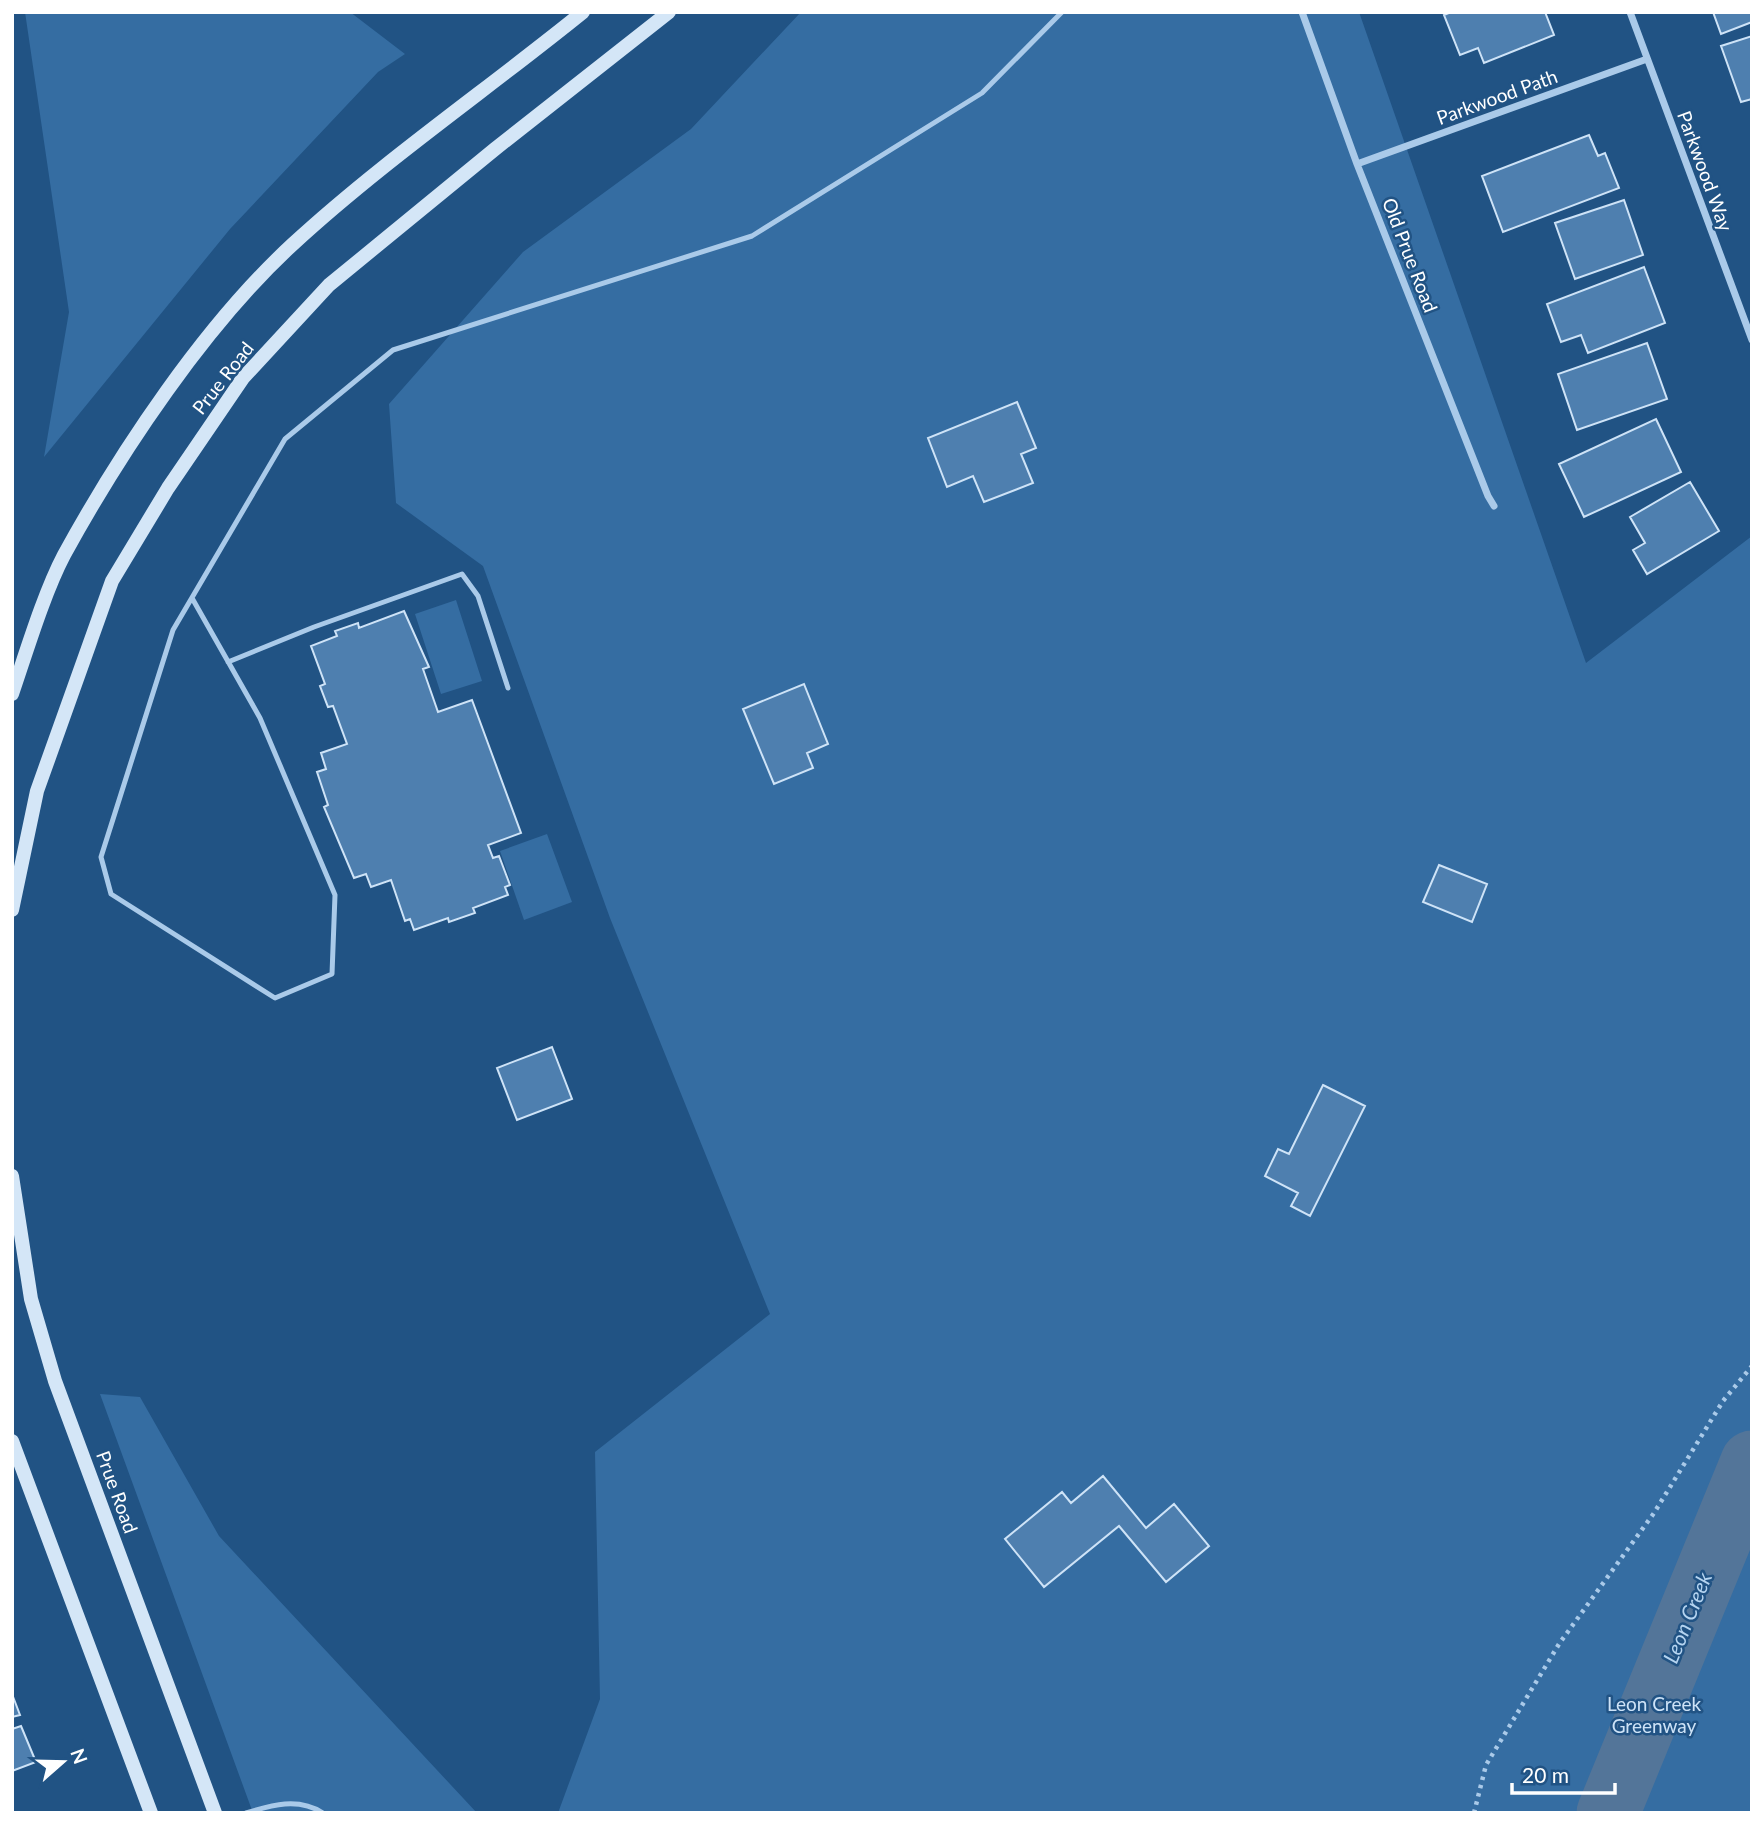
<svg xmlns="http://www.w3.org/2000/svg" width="1764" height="1825" font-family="Lato,sans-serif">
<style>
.green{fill:#356da2;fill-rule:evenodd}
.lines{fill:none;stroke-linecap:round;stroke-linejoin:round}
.river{stroke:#537599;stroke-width:63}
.building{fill:#4e7faf;stroke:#cee3f7;stroke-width:2}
.path{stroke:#aacae9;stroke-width:4.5;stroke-dasharray:3.5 5;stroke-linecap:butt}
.service{stroke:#aacae9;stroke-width:5}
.minor{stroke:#aacae9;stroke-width:7}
.secondary{stroke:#d4e6f7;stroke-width:14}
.labels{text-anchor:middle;stroke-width:5;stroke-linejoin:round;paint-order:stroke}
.street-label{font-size:19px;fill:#fff;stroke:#215384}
.park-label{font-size:19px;fill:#cee3f7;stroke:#215384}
.water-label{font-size:21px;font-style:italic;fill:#b5d4f0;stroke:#215384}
</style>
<rect width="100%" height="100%" fill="#215384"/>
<path class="green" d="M25,12H350L405,54L378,72L230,229L44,457L69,312Z
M801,12H1359L1586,663L1752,536V1813H558L600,1699L595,1452L770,1314L610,918L483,566L396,503L389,404L523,252L691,129ZM1017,402L1021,454L1032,483L984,502L973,476L947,487L928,438ZM804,685L828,744L807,753L813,768L774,783L743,709ZM1439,865L1487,884L1472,922L1424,902ZM1323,1085L1365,1106L1310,1216L1291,1206L1298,1193L1265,1176L1278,1149L1289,1154ZM1062,1492L1071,1503L1146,1528L1174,1505L1209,1546L1166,1582L1119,1526L1044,1587L1005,1539Z
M456,600L482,681L441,694L415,614Z
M547,834L572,902L524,920L500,851Z
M100,1394L140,1397L219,1536L477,1813H253Z"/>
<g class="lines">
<path class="river" d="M1608,1813L1752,1462"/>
</g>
<path class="building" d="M1451,12H1545L1554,35L1484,63L1478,48L1460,55L1444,15Z
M1713,12H1752V22L1721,34Z
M1752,36V99L1741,102L1721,46Z
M1589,135L1598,156L1605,153L1619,188L1503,232L1482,176Z
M1624,200L1643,255L1575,279L1555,223Z
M1644,267L1665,323L1588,353L1581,335L1561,342L1547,304Z
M1647,343L1667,399L1577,430L1558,374Z
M1017,402L1036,448L1021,454L1033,483L984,502L973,476L947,487L928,438Z
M1656,419L1681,472L1584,517L1559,464Z
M1690,482L1719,531L1647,574L1633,550L1645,543L1630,517Z
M404,611L429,667L423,669L438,712L472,700L521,833L488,845L493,858L499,856L510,885L505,887L508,895L473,908L475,913L449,922L448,918L414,930L410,919L405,921L391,880L371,887L366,874L354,878L324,807L328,805L317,772L326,769L321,753L347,744L333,706L328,707L320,686L325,684L311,646L337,636L335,631L358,623L359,628Z
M804,684L828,744L807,753L813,768L774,784L743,709Z
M1439,865L1487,884L1472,922L1423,902Z
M552,1047L572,1099L517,1120L497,1068Z
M1323,1085L1365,1106L1310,1216L1291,1206L1298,1193L1265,1176L1278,1149L1289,1154Z
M1103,1476L1146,1528L1174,1504L1209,1546L1166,1582L1119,1526L1044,1587L1005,1539L1062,1492L1071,1503Z
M12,1694L20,1715L12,1717Z
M21,1726L36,1762L12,1771V1729Z"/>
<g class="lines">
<path class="path" d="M1474,1813L1486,1765L1559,1644L1654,1513L1723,1401L1752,1366"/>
<path class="service" d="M192,598L260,718L335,895L332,974L275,998L111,894L101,857L173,630L285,439L393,350L752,236L982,93L1062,12
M228,662L314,627L462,574L478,596L508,688
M246,1813C272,1805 298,1797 323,1813"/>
<path class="minor" d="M1302,12L1357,164L1488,496L1494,506
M1630,12L1752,340
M1357,164L1647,59"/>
<path class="secondary" d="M12,694C26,653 44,593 64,555C121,451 205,325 293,244C382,162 488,89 583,12
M12,910L37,791L112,581L168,488L243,378L329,285L495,149L669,12
M12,1176L31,1299L55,1381L215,1813
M12,1441L151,1813"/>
</g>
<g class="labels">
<g class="street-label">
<text transform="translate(1497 97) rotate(-20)" y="7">Parkwood Path</text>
<text transform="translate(1705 171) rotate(70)" y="7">Parkwood Way</text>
<text transform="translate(1410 255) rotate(69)" y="7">Old Prue Road</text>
<text transform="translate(223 378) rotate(-52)" y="7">Prue Road</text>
<text transform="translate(117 1492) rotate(70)" y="7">Prue Road</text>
</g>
<g class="park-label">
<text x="1654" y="1711">Leon Creek<tspan x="1654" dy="22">Greenway</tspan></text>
</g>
<g class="water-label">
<text transform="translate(1688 1618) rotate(-68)" y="7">Leon Creek</text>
</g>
</g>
<rect width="1764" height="1825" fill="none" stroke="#ffffff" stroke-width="28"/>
<g transform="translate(63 1762) rotate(70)" stroke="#215384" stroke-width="5" paint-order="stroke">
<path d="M0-5L12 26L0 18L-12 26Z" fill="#ffffff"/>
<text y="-10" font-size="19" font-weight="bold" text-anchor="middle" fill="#ffffff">N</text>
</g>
<path d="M1512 1783v10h103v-10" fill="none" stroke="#ffffff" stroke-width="3.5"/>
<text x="1522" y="1783" font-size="21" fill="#ffffff" stroke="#215384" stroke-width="5" paint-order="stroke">20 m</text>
</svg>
